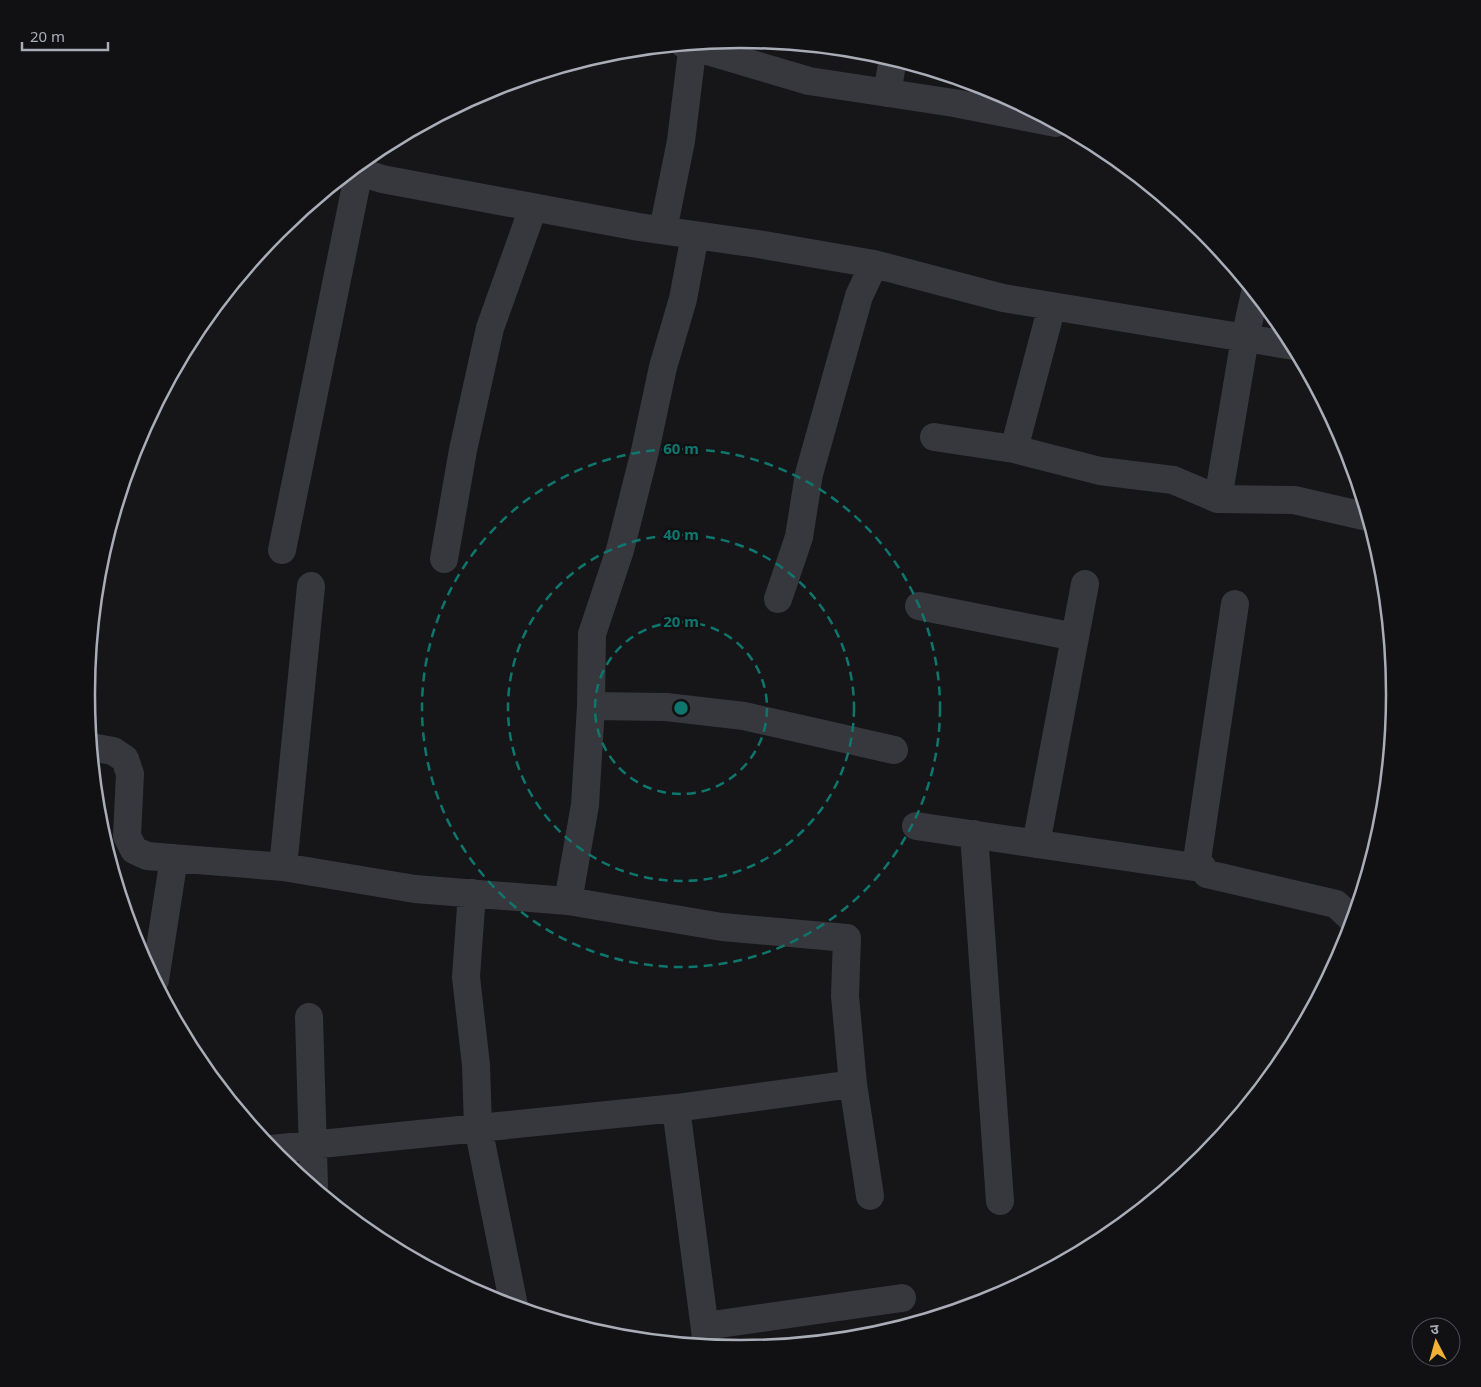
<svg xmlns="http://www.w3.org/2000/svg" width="1481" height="1387" font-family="'Noto Sans','Noto Sans Devanagari',sans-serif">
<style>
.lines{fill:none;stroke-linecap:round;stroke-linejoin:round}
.street{stroke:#37383d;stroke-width:28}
.ring{fill:none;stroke:#0f766e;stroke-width:2.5;stroke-dasharray:9 6}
.rim{fill:none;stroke:#a8adb8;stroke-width:2.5}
.centre{fill:#0f766e;stroke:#111113;stroke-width:2.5}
.ring-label{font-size:15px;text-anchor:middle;font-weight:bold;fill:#0f766e;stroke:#111113;stroke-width:5;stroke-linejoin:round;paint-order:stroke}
</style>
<rect width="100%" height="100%" fill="#161618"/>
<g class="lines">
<path class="street" d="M684,44L809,81L954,103L1056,123
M887,93L893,59
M352,169L382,179L639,227L758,244L874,264L1003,298L1294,346
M663,230L681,141L693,43
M934,437L1014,449L1100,471L1173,480L1218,499L1294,500L1368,517
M1014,449L1052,306
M1218,499L1245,338L1255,293
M282,550L359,171
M444,559L463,450L490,328L533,208
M778,599L799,537L809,474L825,417L859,296L874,264
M1235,604L1197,860L1207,874L1336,904L1353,920
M919,606L1075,637
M591,706L666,707L744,716L894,750
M91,747L113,751L125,759L130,774L127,836L134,850L147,856L283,867L415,889L568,901L722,927L847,938L845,996L853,1084L676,1108L271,1149
M916,826L1201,868
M974,834L1000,1201
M1036,844L1085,584
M283,867L311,586
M472,893L466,977L476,1065L478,1127L514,1306
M568,901L585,805L591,706L592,634L620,550L645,451L663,367L683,299L695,235
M155,980L174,858
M309,1017L314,1186
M853,1084L870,1196
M676,1108L707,1345
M705,1326L902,1298"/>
</g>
<g class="ring">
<circle cx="681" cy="708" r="86"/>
<circle cx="681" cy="708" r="173"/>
<circle cx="681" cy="708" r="259"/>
</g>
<path d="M0 0H1481V1387H0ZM740 48H741A645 645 0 0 1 1386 693V695A645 645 0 0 1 741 1340H740A645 645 0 0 1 95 695V693A645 645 0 0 1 740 48Z" fill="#111113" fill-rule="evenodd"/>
<path class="rim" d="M740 48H741A645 645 0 0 1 1386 693V695A645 645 0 0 1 741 1340H740A645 645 0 0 1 95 695V693A645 645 0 0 1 740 48Z"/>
<circle cx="681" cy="708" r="8" class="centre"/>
<g class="ring-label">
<text x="681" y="454">60 m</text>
<text x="681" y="540">40 m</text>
<text x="681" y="627">20 m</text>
</g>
<g transform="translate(1436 1342) rotate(354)"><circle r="24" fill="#111113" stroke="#4d4f55"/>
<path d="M0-4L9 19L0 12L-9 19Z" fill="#f2b134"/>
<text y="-8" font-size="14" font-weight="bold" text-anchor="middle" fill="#a8adb8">उ</text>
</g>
<path d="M22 42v8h86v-8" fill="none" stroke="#a8adb8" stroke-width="2.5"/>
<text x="30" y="42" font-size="15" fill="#a8adb8" stroke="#111113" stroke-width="4" paint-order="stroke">20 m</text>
</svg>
